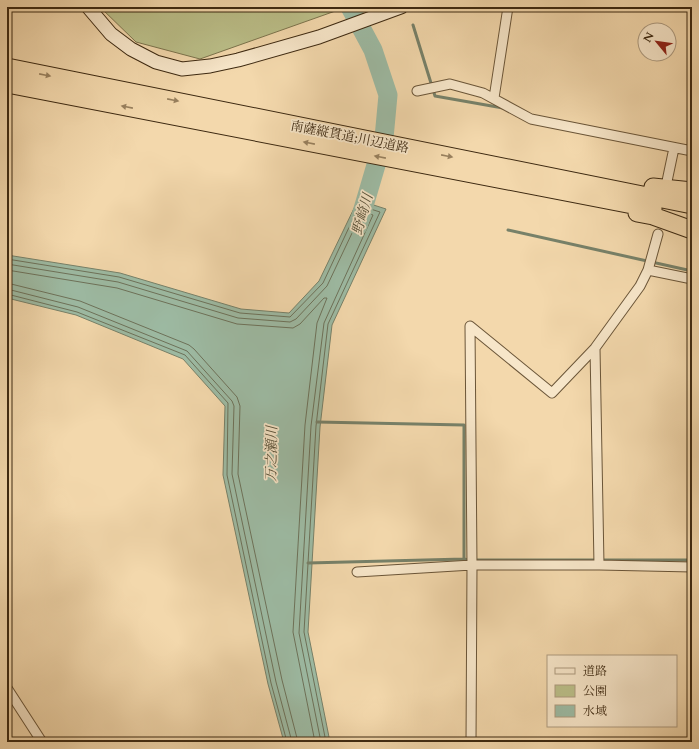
<svg xmlns="http://www.w3.org/2000/svg" width="699" height="749" font-family="Cardo,'Noto Serif JP',serif">
<style>
.green{fill:#bbbf89;stroke:#7c744d}
.water{fill:#9dbba4;stroke:#778169}
.lines{fill:none;stroke-linecap:round;stroke-linejoin:round}
.shore{stroke:#6d725a;stroke-width:1}
.stream{stroke:#778169;stroke-width:3}
.river{stroke:#9dbba4;stroke-width:19}
.street-casing{stroke:#6a5538;stroke-width:11}
.secondary-casing{stroke:#3d2911;stroke-width:15}
.highway-casing{stroke:#3d2911;stroke-width:19}
.street{stroke:#f7e6c9;stroke-width:9}
.secondary{stroke:#f7e6c9;stroke-width:13}
.highway{stroke:#f3d8ac;stroke-width:17}
.oneway{fill:#98805e}
.labels{text-anchor:middle;stroke-width:3.5;stroke-linejoin:round;paint-order:stroke}
.street-label{font-size:13px;fill:#3d2911;stroke:#f7e6c9}
.water-label{font-size:14px;font-style:italic;fill:#554e36;stroke:#f7e6c9}
</style>
<rect width="100%" height="100%" fill="#f3d8ac"/>
<filter id="stains"><feTurbulence type="fractalNoise" baseFrequency=".005" numOctaves="4"/><feColorMatrix values="0 0 0 0 .2 0 0 0 0 .09 0 0 0 0 .02 0 0 0 .5 -.17"/></filter>
<radialGradient id="worn" r=".72"><stop offset=".6" stop-color="#630" stop-opacity="0"/><stop offset="1" stop-color="#630" stop-opacity=".3"/></radialGradient>
<path class="green" d="M100,7H339L341,9L200,59L136,42Z"/>
<path class="water" d="M358,200L386,209L332,325L320,427L308,632L330,742H284L268,684L223,475L225,406L183,359L76,315L7,298V255L120,273L241,309L289,313L319,281Z"/>
<g class="lines">
<path class="shore" d="M7,259L119,277L240,313L290,317L323,283L359,206H361L380,212L328,324L316,426L304,632L326,742
M7,264L118,282L238,318L290,322L296,319L327,286L362,212H364L373,215L324,323L311,426L299,633L321,742
M7,270L117,288L237,324L293,328L300,324L324,298H327L317,323L305,425L293,632L315,742
M7,283L80,301L189,345L194,349L237,397L240,406L238,474L282,680L298,742
M7,289L78,307L187,351L232,401L234,406L232,474L276,682L292,742
M7,294L77,312L185,355L228,403L227,475L271,683L287,742"/>
<path class="stream" d="M413,25L435,96L503,108
M508,230L692,271
M317,422L464,425V559L469,560
M477,560H692
M308,563L464,559"/>
<path class="river" d="M350,7L373,50L388,95L384,138L358,226"/>
<defs>
<path id="street" d="M417,91L450,84L483,93L531,119L692,151
M494,98L508,7
M666,186L674,148
M648,270L692,279
M595,348L599,565
M357,572L472,565H599L692,567
M7,688L42,742
M471,742L472,565L470,326L552,393L595,348L640,286L648,270L658,234"/>
<path id="secondary" d="M88,7L111,34L131,49L156,62L182,69L210,66L238,60L319,37L401,7"/>
<path id="highway" d="M7,67L692,205
M7,84L653,209
M653,187L692,191
M637,213L653,216L692,230"/>
</defs>
<use href="#street" class="street-casing"/>
<use href="#secondary" class="secondary-casing"/>
<use href="#highway" class="highway-casing"/>
<use href="#street" class="street"/>
<use href="#secondary" class="secondary"/>
<use href="#highway" class="highway"/>
</g>
<defs><path id="oneway-solid" d="M-6-.8H1V-3.2L6.5 0L1 3.2V.8H-6Z"/></defs>
<g class="oneway">
<use href="#oneway-solid" transform="translate(45 75) rotate(11)"/>
<use href="#oneway-solid" transform="translate(173 100) rotate(11)"/>
<use href="#oneway-solid" transform="translate(127 107) rotate(-169)"/>
<use href="#oneway-solid" transform="translate(309 143) rotate(-169)"/>
<use href="#oneway-solid" transform="translate(447 156) rotate(11)"/>
<use href="#oneway-solid" transform="translate(380 157) rotate(-169)"/>
</g>
<g class="labels">
<g class="street-label">
<text transform="translate(350 136) rotate(11)" y="5">南薩縦貫道;川辺道路</text>
</g>
<g class="water-label">
<text transform="translate(362 214) rotate(-74)" y="5">野崎川</text>
<text transform="translate(271 454) rotate(-89)" y="5">万之瀬川</text>
</g>
</g>
<rect width="699" height="749" fill="none" stroke="#f3d8ac" stroke-width="24"/>
<rect x="8" y="8" width="683" height="733" fill="none" stroke="#3d2911" stroke-width="2"/>
<rect x="12" y="12" width="675" height="725" fill="none" stroke="#3d2911"/>
<rect x="547" y="655" width="130" height="72" fill="#f7e6c9" stroke="#ad9a7f"/>
<rect x="555" y="668" width="20" height="6" fill="#f7e6c9" stroke="#ad9a7f"/>
<text x="583" y="675" font-size="12" fill="#3d2911">道路</text>
<rect x="555" y="685" width="20" height="12" fill="#bbbf89" stroke="#ad9a7f"/>
<text x="583" y="695" font-size="12" fill="#3d2911">公園</text>
<rect x="555" y="705" width="20" height="12" fill="#9dbba4" stroke="#ad9a7f"/>
<text x="583" y="715" font-size="12" fill="#3d2911">水域</text>
<g transform="translate(657 42) rotate(299)"><circle r="19" fill="#f7e6c9" stroke="#ad9a7f"/>
<path d="M0-3L7 15L0 10L-7 15Z" fill="#8f2418"/>
<text y="-6" font-size="11" font-weight="bold" text-anchor="middle" fill="#3d2911">N</text>
</g>
<rect width="100%" height="100%" filter="url(#stains)"/>
<rect width="100%" height="100%" fill="url(#worn)"/>
</svg>
